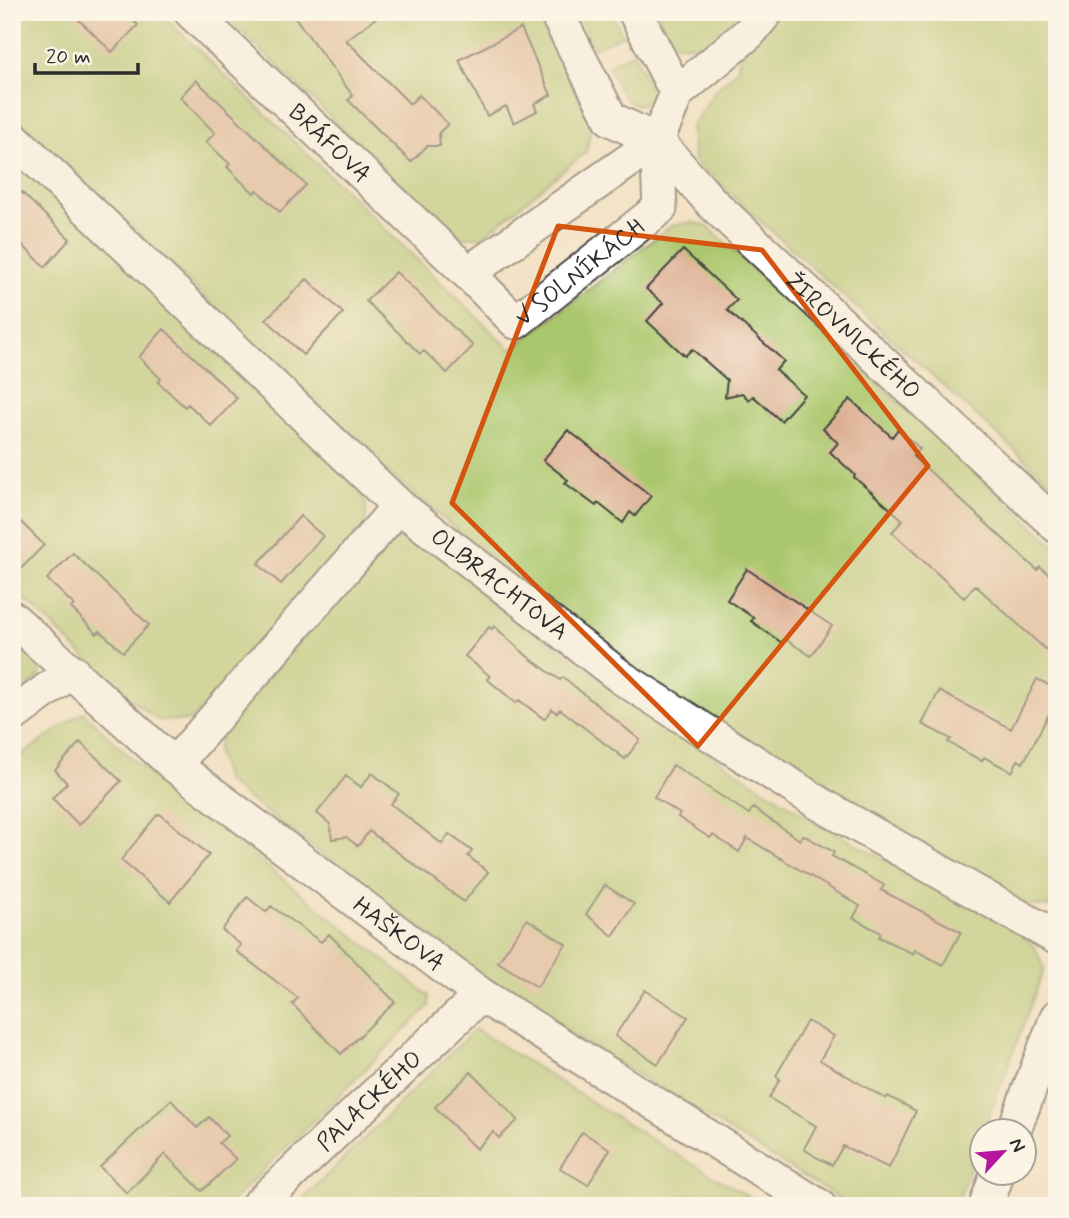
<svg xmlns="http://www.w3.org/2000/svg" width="1069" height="1218" font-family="Mynerve,sans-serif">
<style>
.green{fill:#abc76d;stroke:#6b794c;stroke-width:2}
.building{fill:#dcae92}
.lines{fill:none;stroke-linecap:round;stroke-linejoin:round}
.street-casing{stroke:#494642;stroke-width:37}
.street{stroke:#fff;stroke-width:33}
.marked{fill:none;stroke:#d5540f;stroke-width:5;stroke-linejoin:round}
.labels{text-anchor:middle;stroke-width:6;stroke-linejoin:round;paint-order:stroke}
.street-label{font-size:24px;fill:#2b2b2b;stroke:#fcf5e5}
</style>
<rect width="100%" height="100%" fill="#fcf5e5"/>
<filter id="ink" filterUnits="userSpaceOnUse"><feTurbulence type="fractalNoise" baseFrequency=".0143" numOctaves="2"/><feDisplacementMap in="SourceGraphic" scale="14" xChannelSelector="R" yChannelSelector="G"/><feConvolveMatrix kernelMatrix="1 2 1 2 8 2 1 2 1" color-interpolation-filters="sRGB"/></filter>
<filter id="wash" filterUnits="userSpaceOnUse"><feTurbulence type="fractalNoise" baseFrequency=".00686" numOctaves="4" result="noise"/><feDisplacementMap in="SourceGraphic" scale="28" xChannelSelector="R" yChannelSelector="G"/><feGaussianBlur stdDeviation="1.57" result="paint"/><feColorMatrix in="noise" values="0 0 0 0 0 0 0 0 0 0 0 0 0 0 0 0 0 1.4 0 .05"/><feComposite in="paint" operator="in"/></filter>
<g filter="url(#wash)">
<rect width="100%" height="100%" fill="#f3e2c5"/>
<path class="green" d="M12,12H159L511,350L671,226L692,222L707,226L1057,548V903L1049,907L1028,905L826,800L654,688L477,547L387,471L12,113Z
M222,12H535L592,123L586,152L482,237H459L435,219Z
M576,12H611L623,35L594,48Z
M657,12H743L708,47L673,43Z
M779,12H1057V488L694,161L691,127L717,89L737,70L740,56Z
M633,52L651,88L650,99C626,118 617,83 608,65Z
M12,151L357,483L366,503V525L211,703L187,721L158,720L116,688L12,586Z
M392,538L422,540L520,619L656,720L824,827L1018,931L1036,949L1044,969L984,1130H982L981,1137L956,1206H852L522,1004L226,782L217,752L221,731Z
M12,655L14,658L30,655C39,660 40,666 40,676L12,703Z
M83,712L131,758L429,996V1006L227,1206H12V762Z
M475,1029L665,1148L765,1206H296Z"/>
<g id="blocks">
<path class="building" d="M71,12H125L138,25L112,52Z
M291,12H384L346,40L410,104L419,95L448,124L439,133L440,146H427L411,162L348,100L353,96Z
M521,28L551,95L534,104L537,111L514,123L506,106L487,116L459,60Z
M196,80L306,185L280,212L257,190L254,193L240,180L227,167L230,164L206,142L215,133L180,97Z
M12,183L70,239L45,267L12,235Z
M683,250L737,300L727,310L784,361L776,370L804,395L781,421L753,396L749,400L742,393L725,397L727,380L692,349L685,356L647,321L663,303L646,289Z
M396,272L473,346L447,373L424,351L420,354L366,301Z
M307,279L343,313L303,355L266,319Z
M164,329L237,398L211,426L188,404L185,407L158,382L161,379L139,357Z
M850,399L892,437L898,429L920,449L913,456L1037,570L1040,567L1057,581V660L975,585L964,598L892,532L903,520L854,477L855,475L830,452L838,443L823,429Z
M568,430L651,496L635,516L630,512L623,523L598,503L596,506L565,483L568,480L543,460Z
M12,513L44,545L12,578Z
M300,516L323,536L281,584L258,564Z
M73,553L149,625L123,652L100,631L97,634L71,608L74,605L47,579Z
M747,569L832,626L811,656L785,639L782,643L751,621L754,618L727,600Z
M494,626L528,657L560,680L563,677L640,740L625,759L560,709L556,713L552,709L544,719L519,700L516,703L487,679L490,676L465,656L489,627L492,629Z
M1037,679L1057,689V718L1049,714L1023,763L1018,760L1012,772L984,757L982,761L948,742L951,739L922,724L939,691L1011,729Z
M80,742L121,781L79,825L52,798L67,783L55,770Z
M673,765L749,814L753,808L800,840L803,835L834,852L832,856L884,885L881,890L961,932L943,965L915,950L913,954L879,937L881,933L853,918L860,906L747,838L739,852L713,835L710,838L678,817L680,814L654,797Z
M372,773L399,794L391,804L442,844L449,834L472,851L468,856L488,872L464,902L369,831L358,846L346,837L332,839L330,824L317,813L346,776L361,787Z
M160,814L209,855L170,902L121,860L157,815Z
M605,885L634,904L613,936L586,914Z
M247,897L266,912L271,906L321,942L329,934L395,1002L341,1054L292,1004L298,998L236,951L241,945L222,930Z
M527,919L566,944L537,987L498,962Z
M645,990L688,1017L658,1064L615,1036Z
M807,1021L834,1036L820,1060L886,1099L888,1096L916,1111L889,1168L843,1146L832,1165L816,1157L804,1149L816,1126L769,1098L780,1079L776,1076Z
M471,1072L518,1120L499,1138L493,1132L476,1149L435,1107Z
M171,1100L197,1128L209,1117L227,1136L219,1143L236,1159L202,1191L165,1154L127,1193L100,1167Z
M582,1132L610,1149L588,1185L560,1168Z"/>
</g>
</g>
<g filter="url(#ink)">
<use href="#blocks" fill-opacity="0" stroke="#494642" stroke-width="2"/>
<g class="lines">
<defs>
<g id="street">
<path id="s1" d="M191,12L468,273L516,322L660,208L657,141"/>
<path id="s2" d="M556,12L611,119L657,141L712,203L1057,526"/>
<path d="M635,12L677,93"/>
<path id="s3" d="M12,137L399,506L622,678L822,805L1057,938"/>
<path d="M468,273L657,141L677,93L749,33L766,12"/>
<path id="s4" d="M12,618L174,765L481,995L819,1206"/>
<path d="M12,716L72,671"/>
<path d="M174,765L399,506"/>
<path d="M1014,1130L1057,1017"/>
<path id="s5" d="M257,1206L481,995"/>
<path d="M986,1206L998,1172"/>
</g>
</defs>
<use href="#street" class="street-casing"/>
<use href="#street" class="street"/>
</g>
</g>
<path d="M0 0H1069V1218H0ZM558,226L762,250L928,466L698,746L452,503Z" fill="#f3e2c5" fill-opacity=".55" fill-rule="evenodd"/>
<path class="marked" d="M558,226L762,250L928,466L698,746L452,503Z"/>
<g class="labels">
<g class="street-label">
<text dy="8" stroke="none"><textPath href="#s1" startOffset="191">BRÁFOVA</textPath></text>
<text dy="8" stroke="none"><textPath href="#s1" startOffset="530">V SOLNÍKÁCH</textPath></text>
<text dy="8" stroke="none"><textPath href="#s2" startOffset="448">ŽIROVNICKÉHO</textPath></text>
<text dy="8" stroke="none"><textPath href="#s3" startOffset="662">OLBRACHTOVA</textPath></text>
<text dy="8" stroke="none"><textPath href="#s4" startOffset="500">HAŠKOVA</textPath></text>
<text dy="8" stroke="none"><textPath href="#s5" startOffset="154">PALACKÉHO</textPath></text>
</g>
</g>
<rect width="1069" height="1218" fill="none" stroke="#fcf5e5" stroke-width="42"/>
<g transform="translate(1003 1152) rotate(64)"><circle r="33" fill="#fcf5e5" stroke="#a8a49b" stroke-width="2"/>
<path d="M0-5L12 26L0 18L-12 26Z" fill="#b5179e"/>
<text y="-10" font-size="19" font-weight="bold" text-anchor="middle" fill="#2b2b2b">N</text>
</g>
<path d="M35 63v10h103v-10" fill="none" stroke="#2b2b2b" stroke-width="3.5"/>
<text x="46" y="63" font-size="21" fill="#2b2b2b" stroke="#fcf5e5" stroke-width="5" paint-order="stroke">20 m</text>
</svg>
